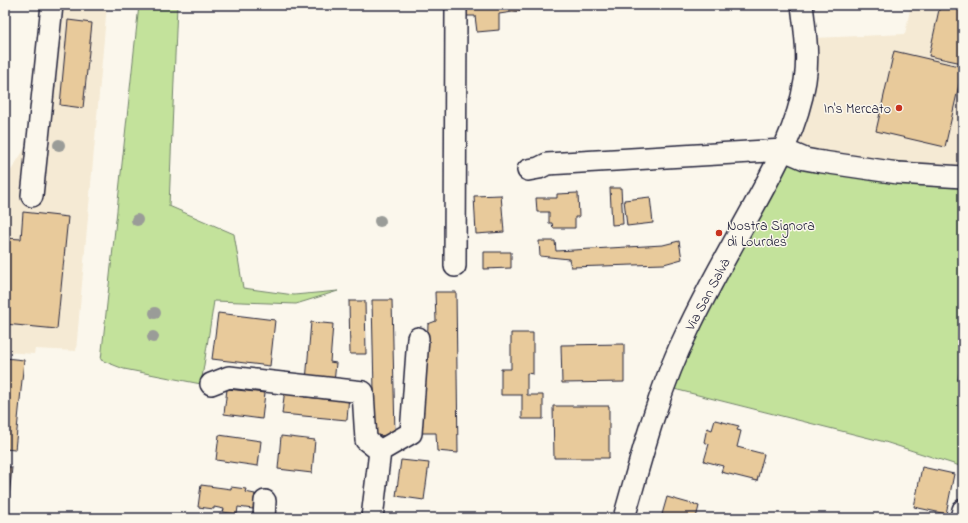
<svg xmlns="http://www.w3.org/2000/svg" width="968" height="523" font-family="'Indie Flower',sans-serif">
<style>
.built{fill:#f5ead4}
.green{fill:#c3e29b;stroke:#72826b}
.building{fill:#e8ca9b;stroke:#22223b}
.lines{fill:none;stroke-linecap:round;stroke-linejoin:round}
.minor-casing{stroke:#22223b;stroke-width:24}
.minor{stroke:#fbf7ec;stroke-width:21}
.tree{fill:#9a9c98}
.poi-dot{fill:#c8321e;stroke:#fbf7ec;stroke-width:1.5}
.labels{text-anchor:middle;stroke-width:3;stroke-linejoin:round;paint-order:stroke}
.poi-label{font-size:14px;fill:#22223b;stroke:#fbf7ec;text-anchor:end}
.street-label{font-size:14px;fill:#22223b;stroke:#fbf7ec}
</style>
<rect width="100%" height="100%" fill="#fbf7ec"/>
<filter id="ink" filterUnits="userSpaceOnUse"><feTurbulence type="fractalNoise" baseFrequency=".025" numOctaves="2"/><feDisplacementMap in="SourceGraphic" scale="8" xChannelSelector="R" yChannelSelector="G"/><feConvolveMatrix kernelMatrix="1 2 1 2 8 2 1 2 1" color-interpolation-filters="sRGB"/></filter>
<g filter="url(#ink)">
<path class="built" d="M47,5H107L76,351L35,349L34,354L5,352V180L29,142Z
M911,5H963V168L854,157L795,147L814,38L905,34Z"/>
<path class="green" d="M139,5H177L169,206L234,234L243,288L294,295L338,291L296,304L214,301L201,384L124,369L101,360Z
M795,147L854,157L963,168V467L885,442L674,389L693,336Z"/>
<path class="building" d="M465,5H520V11L499,14V30L477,32L475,16H465Z
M940,5H963V57L962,63L929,56Z
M68,20L92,23L83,108L60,105Z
M894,51L963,67L945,147L876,131Z
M610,188H621L623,224L612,225Z
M578,193L579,217H575V228H553L552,223H549V212H537L536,198H557V194Z
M501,195L504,232L476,234L474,196Z
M650,197L653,223L627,226L624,200Z
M23,212L68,217L57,329L5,324V238L21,239Z
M539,241H555L556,251L663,245L679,241L682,259L664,264L571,267L569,259L540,256Z
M484,252H511V268L484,269Z
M435,292H456L458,453L437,451L436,433H420L419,378H426L428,324L436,321Z
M372,300H392L395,435L375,436Z
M349,301H365L366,354H350Z
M218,313L275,320L270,366L212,359Z
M311,322L333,324L330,362L336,363L334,383L306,381Z
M511,333H533V374L527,373V395H543V419H522V395H501V369H511Z
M624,344V382L562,383L561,345Z
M5,358L24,360L15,450L5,449Z
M961,365H963V381L958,380Z
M285,388L305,390L304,397L327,399L328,393L349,395L347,420L282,414Z
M227,389L265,393L262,419L224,414Z
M553,406H609V458H554Z
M715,420L739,426L737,430L741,431L737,447L764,454L757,481L721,472L723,466L704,461L709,444L704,442L707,428L712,430Z
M219,435L261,441L258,466L216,460Z
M281,436L315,440L312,473L278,469Z
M401,460L429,463L424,500L396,496Z
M5,467H12L7,518H5Z
M922,467L954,474L946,514L914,507Z
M201,485L231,489V487L246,489L245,492L255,494L253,509L238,507L237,514L223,512L224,509L214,507V509L198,507Z
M667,497L699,506L696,518H661Z
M394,515L418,518H394Z"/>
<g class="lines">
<defs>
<path id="minor" d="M528,170L539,168L547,164L784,150L805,159L816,161L898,173L963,177
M32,196L52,5
M455,266L456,5
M211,384L229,377L363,392L366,440L380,451L411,433L418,338
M264,518L265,501
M372,518L380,451
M624,518C642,455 658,391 687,332C707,289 731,248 754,206C776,166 798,126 805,81C809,56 805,30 802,5
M961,518L963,510"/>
</defs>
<use href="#minor" class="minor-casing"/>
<use href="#minor" class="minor"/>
</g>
<g class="tree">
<circle cx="59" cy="145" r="6"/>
<circle cx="137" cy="220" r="6"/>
<circle cx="380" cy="221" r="6"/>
<circle cx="155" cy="313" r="6"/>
<circle cx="153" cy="337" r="6"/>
</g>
</g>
<g class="poi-dot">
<circle cx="899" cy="108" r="4"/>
<circle cx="719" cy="233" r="4"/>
</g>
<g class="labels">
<g class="poi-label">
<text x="891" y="113">In's Mercato</text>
<text x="727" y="230" text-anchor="start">Nostra Signora<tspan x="727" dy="16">di Lourdes</tspan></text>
</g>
<g class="street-label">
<text transform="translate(707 294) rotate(-62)" y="5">Via San Salvà</text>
</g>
</g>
<rect width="968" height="523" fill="none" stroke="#fbf7ec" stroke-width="20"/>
<rect x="10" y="10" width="948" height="503" fill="none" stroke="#22223b" stroke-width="1.5" filter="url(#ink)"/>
</svg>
